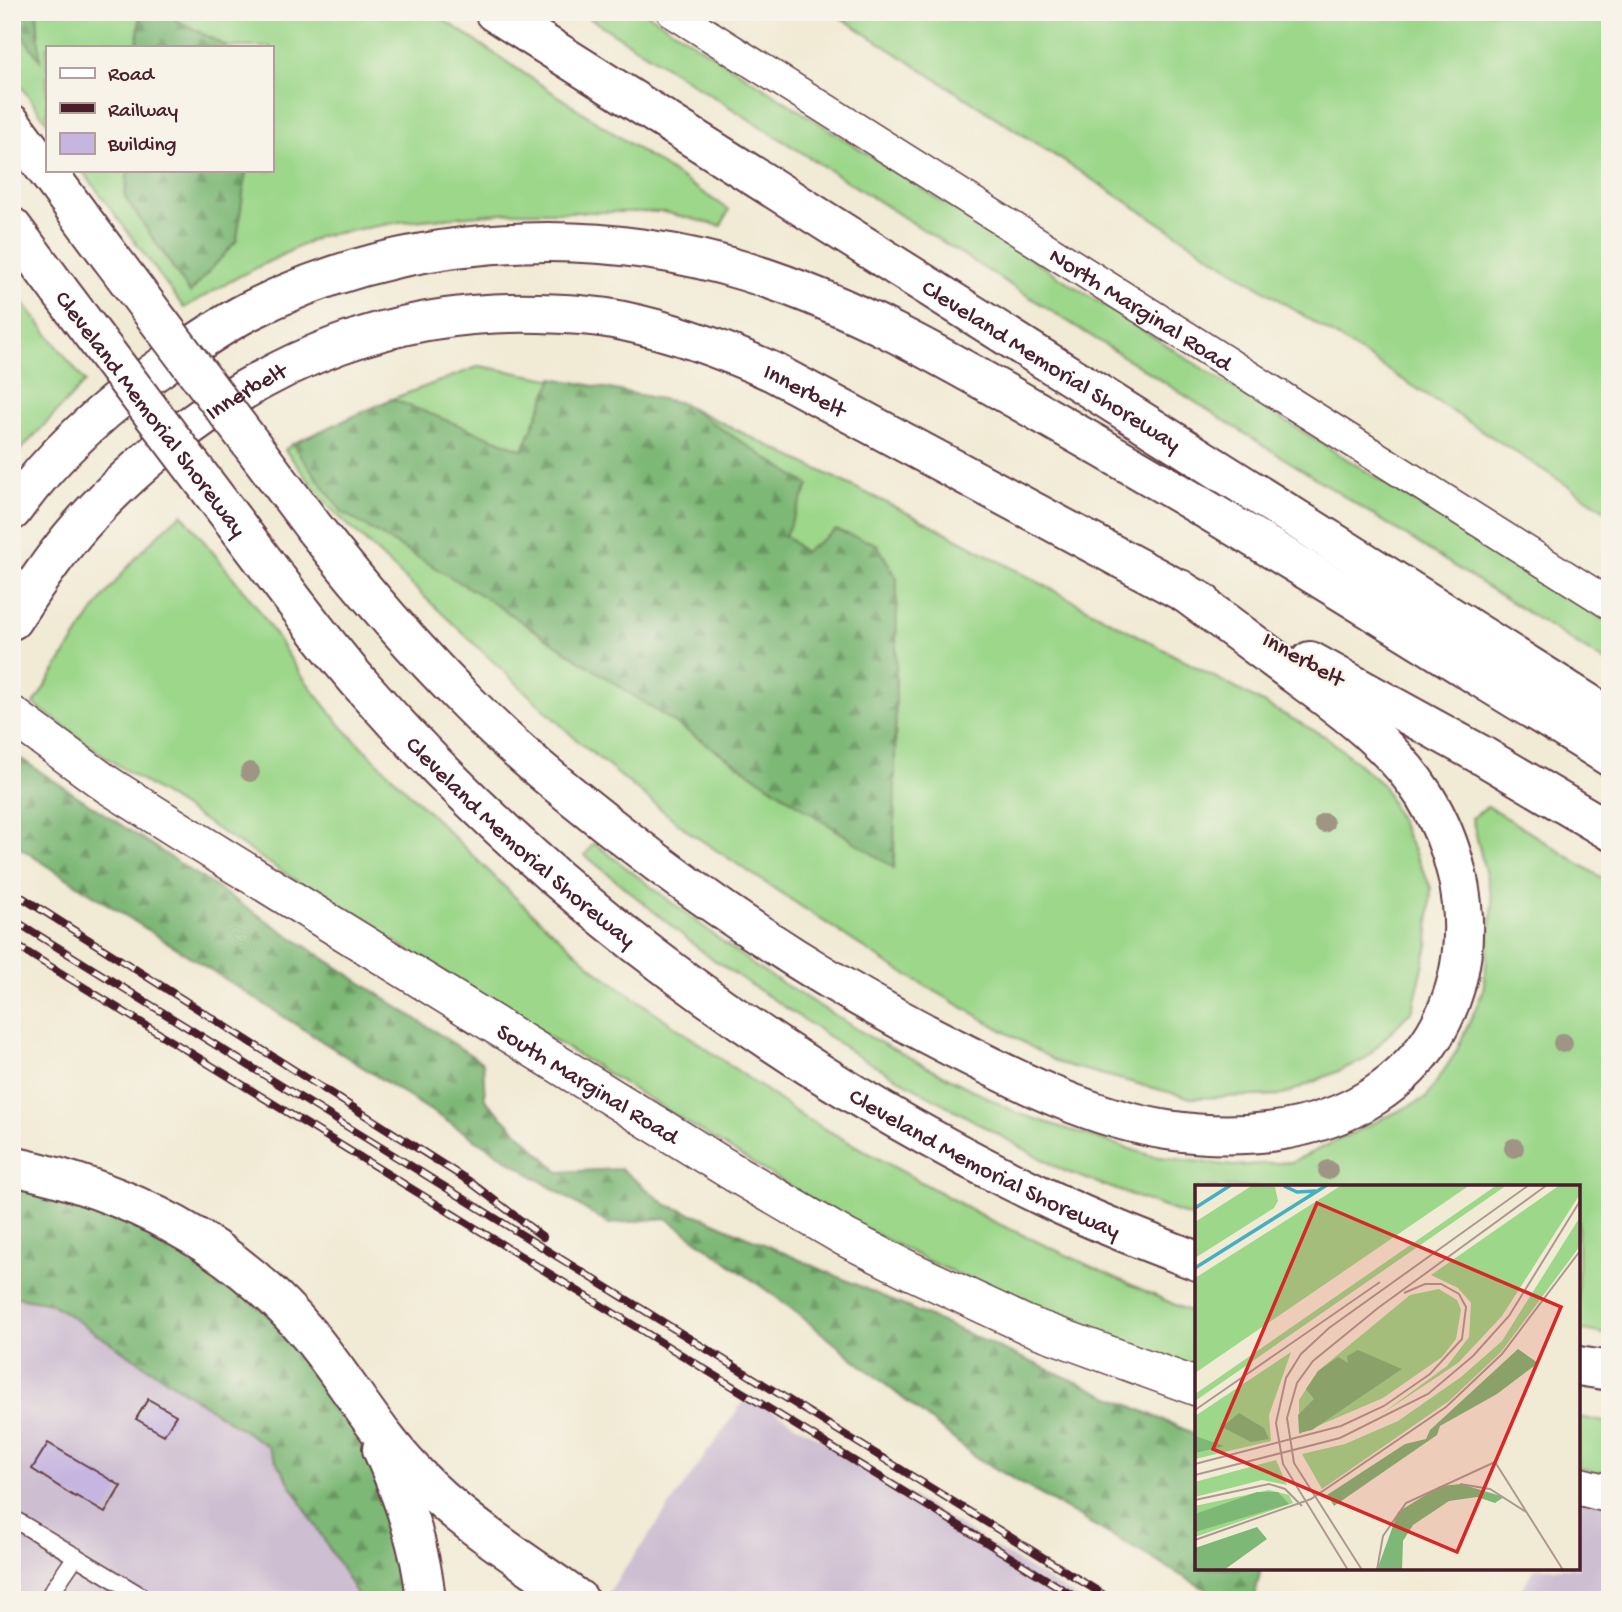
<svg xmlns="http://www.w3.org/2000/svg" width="1622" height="1612" font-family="'Gochi Hand',sans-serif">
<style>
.industrial{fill:#cebed2}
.grass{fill:#9cd78a;stroke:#737b5a;stroke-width:2}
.forest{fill:url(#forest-firs);stroke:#646c50;stroke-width:2}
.building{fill:#c6b5e0}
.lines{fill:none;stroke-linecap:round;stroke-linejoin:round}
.service-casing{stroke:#633d44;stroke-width:19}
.minor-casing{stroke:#633d44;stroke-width:33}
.tertiary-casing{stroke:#633d44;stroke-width:40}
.motorway-casing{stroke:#633d44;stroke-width:42}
.service{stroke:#fff;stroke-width:16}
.minor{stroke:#fff;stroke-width:30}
.tertiary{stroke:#fff;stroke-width:37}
.motorway{stroke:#fff;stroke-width:38}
.rail-casing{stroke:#4a1f2b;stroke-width:8}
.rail{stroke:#f7f3e8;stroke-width:5;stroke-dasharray:16;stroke-linecap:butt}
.motorway-bridge-casing{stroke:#633d44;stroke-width:42;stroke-linecap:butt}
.motorway-bridge{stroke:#fff;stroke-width:38}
.tree{fill:#a09484}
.labels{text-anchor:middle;stroke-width:5;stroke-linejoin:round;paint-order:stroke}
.street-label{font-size:24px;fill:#4a1f2b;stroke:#f7f3e8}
.inset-river{fill:none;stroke:#44b1c1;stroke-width:3.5}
.inset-road{fill:none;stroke:#ae9990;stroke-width:2}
.view{fill:#d62828;fill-opacity:0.15;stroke:#d62828;stroke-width:3.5}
.inset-edge{fill:none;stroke:#4a1f2b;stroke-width:3.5}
</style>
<defs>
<pattern id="forest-firs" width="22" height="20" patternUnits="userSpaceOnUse" patternTransform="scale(1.75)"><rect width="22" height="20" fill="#7db876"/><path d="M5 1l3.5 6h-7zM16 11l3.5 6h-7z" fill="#689561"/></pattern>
</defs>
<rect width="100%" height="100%" fill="#f7f3e8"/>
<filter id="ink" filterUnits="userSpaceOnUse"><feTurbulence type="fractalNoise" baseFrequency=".0143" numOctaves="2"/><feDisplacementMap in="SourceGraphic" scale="14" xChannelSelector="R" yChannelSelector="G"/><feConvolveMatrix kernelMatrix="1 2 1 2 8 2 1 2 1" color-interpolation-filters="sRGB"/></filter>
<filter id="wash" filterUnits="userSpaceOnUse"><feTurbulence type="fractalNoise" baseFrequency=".00686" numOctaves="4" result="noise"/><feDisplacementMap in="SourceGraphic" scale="28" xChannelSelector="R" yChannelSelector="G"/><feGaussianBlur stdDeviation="1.57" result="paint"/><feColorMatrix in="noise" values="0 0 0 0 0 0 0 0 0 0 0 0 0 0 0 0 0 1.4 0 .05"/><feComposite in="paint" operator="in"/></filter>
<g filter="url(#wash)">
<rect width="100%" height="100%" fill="#f1ead4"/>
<path class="industrial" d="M12,1296L50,1303L267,1446L357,1594L358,1600H12Z
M748,1395L1080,1600H603Z
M1610,1494V1600H1514L1535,1568H1578V1502Z"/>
<path class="grass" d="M12,12H432L729,210L721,226L664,212H513L400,222L320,236L240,276L184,308L82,170H271V47H47V122L12,74Z
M580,12H645L694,43L1211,374L1610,624V665Z
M832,12H1610V513Z
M12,288L85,382L12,459Z
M480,366L681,403L932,525L1328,738L1383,785L1431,888L1428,945L1413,1009L1364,1060L1283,1095L1191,1098L1059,1063L888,964L689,832L580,743L331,509L285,450L292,444L392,399Z
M182,514L257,607L301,675L343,728L519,901L598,972L803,1117L988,1219L1197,1315V1370L1014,1299L926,1260L825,1208L300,883L107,758L34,704C76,636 119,564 182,514Z
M1488,806L1610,883V1335L1578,1329V1187H1197V1219L1062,1170L858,1056L708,956L585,855L594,843L753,965L873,1039L1017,1113L1152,1156L1233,1166L1292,1162L1426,1098L1456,1052L1483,992L1493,903L1472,818Z
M1578,1417L1610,1423V1476L1578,1468Z"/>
<path class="forest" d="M12,12H37L40,60L12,21Z
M140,12H161L228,47H137Z
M128,170H246L237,240L190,293L125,197Z
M553,378L681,403L809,485L785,535L804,552L836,530L877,544L897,578L894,868L484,597L342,512L292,444L392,399L523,450Z
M12,753L483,1063L485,1100L559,1172L621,1169L667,1205L705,1218L1197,1435V1568H1261L1254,1600H1224L977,1458L787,1305L666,1218L608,1224L12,843Z
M12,1166L154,1212L351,1391L426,1600H358L357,1594L267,1446L50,1303L12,1296Z"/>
<g id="blocks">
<path class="building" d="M148,1399L176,1415L164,1435L136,1419Z
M48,1443L121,1486L105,1513L76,1496L75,1497L32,1469Z"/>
</g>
</g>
<g filter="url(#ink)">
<use href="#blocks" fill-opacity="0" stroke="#633d44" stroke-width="2"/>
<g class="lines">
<defs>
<path id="service" d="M12,1518L148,1600
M46,1600L76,1556"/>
<g id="minor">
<path id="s1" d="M672,12L1610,604"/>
</g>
<g id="tertiary">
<path id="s2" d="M12,715L108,785L179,830L736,1174L846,1238L907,1269L1027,1325L1197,1387"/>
<path d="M1578,1486L1610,1494"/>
</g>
<g id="motorway">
<path id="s3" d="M494,12L1610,717"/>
<path d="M12,124L109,255"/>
<path d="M12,227L59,290"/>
<path d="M12,511C55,451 109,403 170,361C195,344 220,326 247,312C397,235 583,222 744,271C863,307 972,374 1079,435C1214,512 1346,594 1478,676C1521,703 1566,729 1610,757"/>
<path d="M315,529C363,590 414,649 469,704C514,750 565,791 616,831C720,913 832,986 950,1046C1019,1081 1090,1118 1167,1130C1235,1140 1314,1135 1374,1096C1478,1029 1486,894 1424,795C1391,743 1338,706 1289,670C1253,643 1216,616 1180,589"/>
<path id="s4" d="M266,564C298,606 330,650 365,689C553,902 789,1074 1044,1197C1093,1221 1145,1241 1197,1261"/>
<path id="s5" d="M12,620C30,592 49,564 70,538C98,504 130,474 164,446C274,357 396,309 539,313C567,314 596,315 623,321C676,332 724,350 773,372L1202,602"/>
<path d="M1310,661L1483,756L1610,831"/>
<path d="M12,1166C127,1190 234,1244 310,1336C347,1381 375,1432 416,1474C463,1524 523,1560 579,1600"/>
<path d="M1578,1366L1610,1371"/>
<path d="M382,1449C403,1497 421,1547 426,1600"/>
</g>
</defs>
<use href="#service" class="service-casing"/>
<use href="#minor" class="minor-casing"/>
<use href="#tertiary" class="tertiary-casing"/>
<use href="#motorway" class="motorway-casing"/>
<use href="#service" class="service"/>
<use href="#minor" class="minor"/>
<use href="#tertiary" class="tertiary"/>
<use href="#motorway" class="motorway"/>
<defs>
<path id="rail" d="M12,891L469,1181L543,1237
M12,919L1112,1600
M12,943L1080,1600"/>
</defs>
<use href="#rail" class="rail-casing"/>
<use href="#rail" class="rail"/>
<defs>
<g id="motorway-bridge">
<path d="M109,255L315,529"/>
<path id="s6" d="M59,290L266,564"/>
</g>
</defs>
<use href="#motorway-bridge" class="motorway-bridge-casing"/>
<use href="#motorway-bridge" class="motorway-bridge"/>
</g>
<g class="tree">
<circle cx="250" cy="772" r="10"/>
<circle cx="1324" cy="823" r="10"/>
<circle cx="1563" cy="1043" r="10"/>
<circle cx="1514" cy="1148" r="10"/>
<circle cx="1328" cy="1170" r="10"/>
</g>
</g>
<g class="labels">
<g class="street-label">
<text dy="8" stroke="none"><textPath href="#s1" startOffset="555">North Marginal Road</textPath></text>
<text dy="8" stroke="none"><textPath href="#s3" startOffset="660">Cleveland Memorial Shoreway</textPath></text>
<text dy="8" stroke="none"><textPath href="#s5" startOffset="919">Innerbelt</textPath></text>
<text dy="8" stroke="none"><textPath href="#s5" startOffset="331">Innerbelt</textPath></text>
<text dy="8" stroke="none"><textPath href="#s6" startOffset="154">Cleveland Memorial Shoreway</textPath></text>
<text transform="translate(1304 658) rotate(29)" y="8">Innerbelt</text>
<text dy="8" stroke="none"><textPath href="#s4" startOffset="378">Cleveland Memorial Shoreway</textPath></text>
<text dy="8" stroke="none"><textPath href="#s2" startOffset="684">South Marginal Road</textPath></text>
<text dy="8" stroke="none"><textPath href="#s4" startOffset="945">Cleveland Memorial Shoreway</textPath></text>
</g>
</g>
<g transform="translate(1195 1185)">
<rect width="385" height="385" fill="#f1ead4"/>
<path d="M58,0L80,2L83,16L79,23L0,73V37ZM147,0H275L0,188V93ZM302,0H312L0,216V209ZM365,0H385V9L307,131L263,178L185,230L252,181L274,152L276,118L263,103L236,90ZM385,32V61L306,167L254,216L127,304L107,269L150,259L203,236L266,192L307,156ZM244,104L262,115L266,125L261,154L247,172L188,213L104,249V215L123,186L215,110ZM96,167L74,230L76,256L0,274V231ZM81,275L92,300L67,295L0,312V297ZM74,305L94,310L98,318L0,352V321Z" fill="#9cd78a"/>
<path d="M323,164L343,178L302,209L245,241L242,250L139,321L132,310L210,259L231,254L235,245ZM163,165L207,184L117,245L104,248L103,230L119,214L111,204L123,186L143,172L153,178L152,171ZM44,228L69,243L74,254L56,257L27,242ZM0,251L29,261L0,268ZM266,299L309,312L300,318L282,312L254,316L218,340L208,356L207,385H182L203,327L245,301ZM62,307H83L94,319L0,347V329ZM62,342L72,354L29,385H0V363Z" fill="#7db876"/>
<path class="inset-river" d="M89,1L102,7L121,6M0,23L36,0M0,83L132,0"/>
<path class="inset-road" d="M0,225L185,97M300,277L368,385M0,279L146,241L189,221L235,189L267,154L271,122L264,109L246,99H230L209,108M0,290L145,253L233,209L278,171L314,131L385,16M265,299L295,304L331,327M0,315L74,299L90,304L107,321M0,355L116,314L251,222L307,169L385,66M153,385L88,279L81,238L91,193L106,169L134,143L334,0M167,385L99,278L92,233L102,198L118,176L183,123L352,0M182,385L188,351L211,318L300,277"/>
<path class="view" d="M122,18L366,122L262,367L18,264Z"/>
<rect width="385" height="385" class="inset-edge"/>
</g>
<rect width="1622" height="1612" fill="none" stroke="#f7f3e8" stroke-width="42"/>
<rect x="46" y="46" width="228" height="126" fill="#f7f3e8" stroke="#b29e9c" stroke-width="2"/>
<rect x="60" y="68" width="35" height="10" fill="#ffffff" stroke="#b29e9c" stroke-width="2"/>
<text x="108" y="80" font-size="21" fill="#4a1f2b">Road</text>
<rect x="60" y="103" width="35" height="10" fill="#4a1f2b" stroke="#b29e9c" stroke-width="2"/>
<text x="108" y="116" font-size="21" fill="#4a1f2b">Railway</text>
<rect x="60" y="133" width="35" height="21" fill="#c6b5e0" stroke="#b29e9c" stroke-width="2"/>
<text x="108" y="150" font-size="21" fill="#4a1f2b">Building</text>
</svg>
